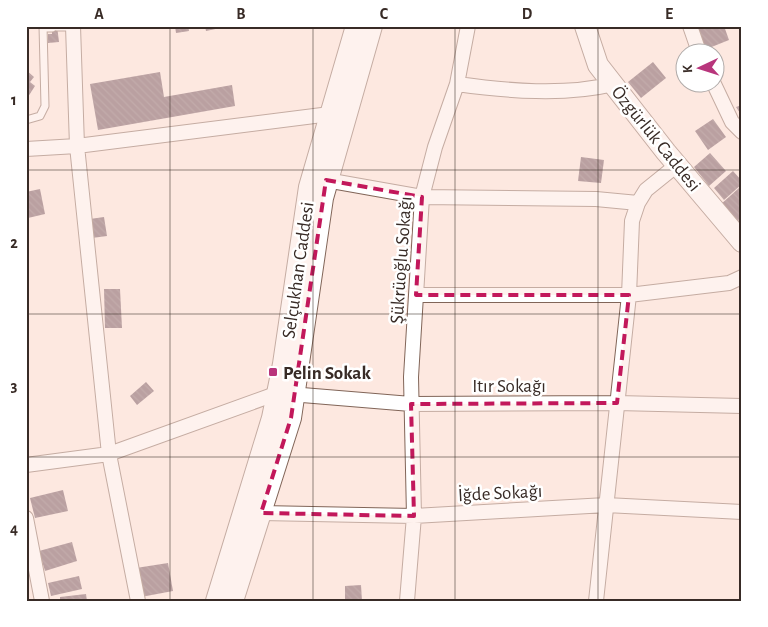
<svg xmlns="http://www.w3.org/2000/svg" width="768" height="627" font-family="'Alegreya Sans',sans-serif">
<style>
.building{fill:url(#building-back-hatch)}
.lines{fill:none;stroke-linecap:round;stroke-linejoin:round}
.lane-casing{stroke:#816558;stroke-width:9}
.street-casing{stroke:#816558;stroke-width:16}
.secondary-casing{stroke:#816558;stroke-width:22}
.lane{stroke:#fff;stroke-width:7}
.street{stroke:#fff;stroke-width:14}
.secondary{stroke:#fff;stroke-width:20}
.marked{fill:none;stroke:#c2185b;stroke-width:4;stroke-dasharray:10 6;stroke-linejoin:round}
.grid{fill:none;stroke:#382b26;stroke-width:1;stroke-opacity:0.55}
.poi-dot{fill:#b8357c;stroke:#fff;stroke-width:2}
.labels{text-anchor:middle;stroke-width:5;stroke-linejoin:round;paint-order:stroke}
.street-label{font-size:19px;fill:#382b26;stroke:#fff}
.poi-label{font-size:19px;font-weight:bold;fill:#382b26;stroke:#fff;text-anchor:start}
.neatline{fill:none;stroke:#382b26;stroke-width:2}
.grid-label{font-size:16px;text-anchor:middle;font-weight:bold;fill:#382b26}
</style>
<defs>
<pattern id="building-back-hatch" width="6" height="6" patternUnits="userSpaceOnUse" patternTransform="scale(1.25)"><rect width="6" height="6" fill="#694b55"/><path d="M-1 5l2 2M0 0l6 6M5-1l2 2" fill="none" stroke="#7b626a"/></pattern>
</defs>
<rect width="100%" height="100%" fill="#fde8e0"/>
<path class="building" d="M52,26H57L59,42L48,43V34H52Z
M175,26H188L189,31L176,33Z
M205,26H225V27L206,31Z
M695,26H724L729,40L704,50Z
M653,62L666,78L641,98L628,82Z
M26,70L34,77L30,82L35,86L26,100Z
M160,72L164,97L232,85L235,106L98,130L90,84Z
M742,105V116L736,107Z
M713,119L726,137L708,150L695,131Z
M710,153L726,171L709,186L694,167Z
M581,157L604,160L601,183L578,181Z
M733,171L742,181V184L724,200L714,188Z
M739,188L742,191V217L736,222L742,218V231L720,205Z
M40,189L45,214L28,218L26,192Z
M104,217L107,236L92,238L90,219Z
M104,289H120L122,328H105Z
M146,382L154,391L137,405L130,396Z
M63,490L68,511L35,518L30,498Z
M72,542L77,561L45,571L39,551Z
M168,563L173,591L141,597L136,568Z
M79,576L82,589L51,596L48,583Z
M361,585L362,601H345V586Z
M86,594L87,601H60V597Z"/>
<g class="lines">
<defs>
<path id="lane" d="M57,27H73
M43,28H52
M26,120L40,116L45,106L43,26"/>
<path id="street" d="M73,26L77,146L109,454L138,601
M690,26L699,52
M713,82L732,122L742,132
M457,84L468,26
M26,149L77,146L330,114
M326,180L422,197L596,199L638,203
M416,295H629L729,283L742,277
M26,465L109,454L278,393L411,404L617,403L742,406
M261,513L414,516L606,505L742,512
M26,518L42,601
M407,601L414,516L411,377L422,197L435,147L457,84C508,91 564,96 614,84
M596,601L629,295L632,221L638,203L646,190L677,165"/>
<path id="secondary" d="M585,26L598,65L666,152L742,242
M216,601L272,418L283,364L309,187L356,26
M233,601L291,418L323,198L372,26"/>
</defs>
<use href="#lane" class="lane-casing"/>
<use href="#street" class="street-casing"/>
<use href="#secondary" class="secondary-casing"/>
<use href="#lane" class="lane"/>
<use href="#street" class="street"/>
<use href="#secondary" class="secondary"/>
</g>
<path d="M0 0H768V627H0ZM326,180L422,197L416,295H629L617,403L411,404L414,516L261,513L291,418Z" fill="#fde8e0" fill-opacity=".55" fill-rule="evenodd"/>
<path class="marked" d="M326,180L422,197L416,295H629L617,403L411,404L414,516L261,513L291,418Z"/>
<path class="grid" d="M170,26V601M313,26V601M455,26V601M598,26V601M26,170H742M26,314H742M26,457H742"/>
<rect class="poi-dot" x="268" y="367" width="10" height="10" rx="2.5"/>
<g class="labels">
<g class="street-label">
<text transform="translate(657 138) rotate(51)" y="7">Özgürlük Caddesi</text>
<text transform="translate(400 260) rotate(-86)" y="7">Şükrüoğlu Sokağı</text>
<text transform="translate(297 270) rotate(-82)" y="7">Selçukhan Caddesi</text>
<text x="509" y="392">Itır Sokağı</text>
<text transform="translate(500 492) rotate(-3)" y="7">İğde Sokağı</text>
</g>
<g class="poi-label">
<text x="283" y="379">Pelin Sokak</text>
</g>
</g>
<rect width="768" height="627" fill="none" stroke="#ffffff" stroke-width="55"/>
<g transform="translate(700 68) rotate(266)"><circle r="24" fill="#ffffff" stroke="#afaaa8"/>
<path d="M0-4L9 19L0 12L-9 19Z" fill="#b8357c"/>
<text y="-8" font-size="14" font-weight="bold" text-anchor="middle" fill="#382b26">K</text>
</g>
<rect x="28" y="28" width="712" height="572" class="neatline"/>
<g class="grid-label">
<text x="99" y="19">A</text>
<text x="241" y="19">B</text>
<text x="384" y="19">C</text>
<text x="527" y="19">D</text>
<text x="669" y="19">E</text>
<text x="14" y="105">1</text>
<text x="14" y="248">2</text>
<text x="14" y="391">3</text>
<text x="14" y="534">4</text>
</g>
</svg>
